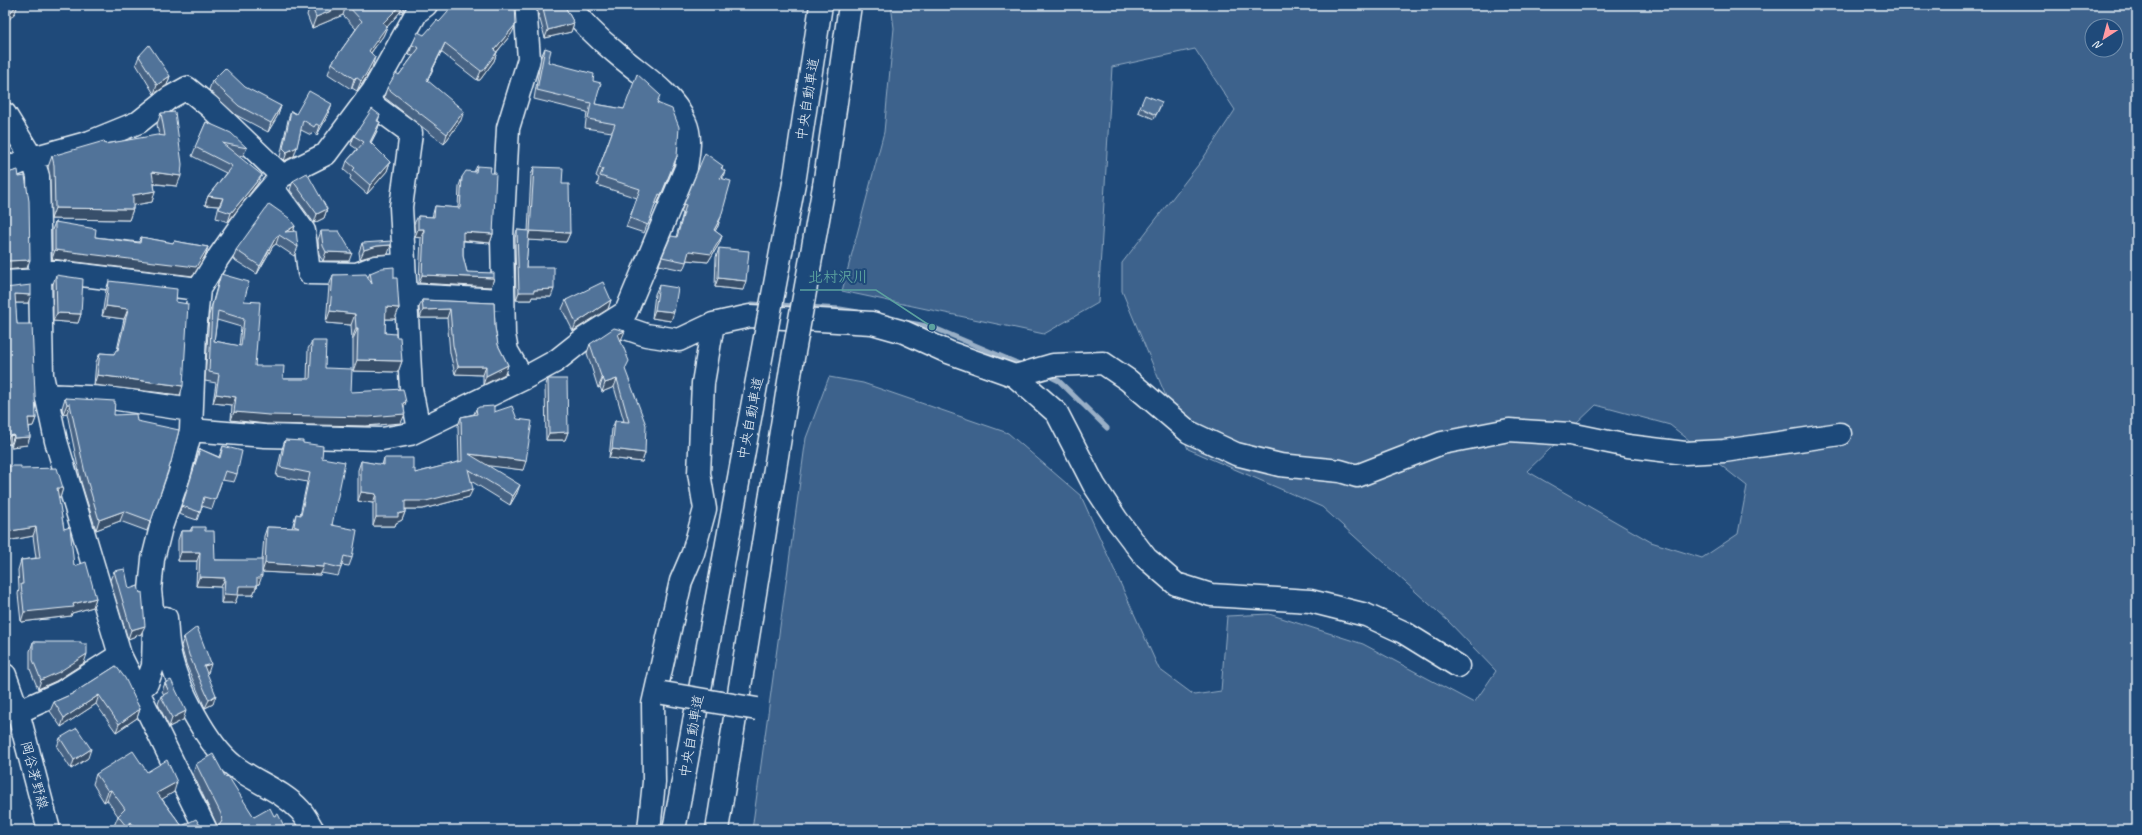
<svg xmlns="http://www.w3.org/2000/svg" width="2142" height="835" font-family="Caveat,'Klee One',sans-serif">
<style>
.green{fill:#3c628c;stroke:#92aac2;fill-rule:evenodd}
.lines{fill:none;stroke-linecap:round;stroke-linejoin:round}
.stream{stroke:#9ab0c7;stroke-width:5}
.minor-casing{stroke:#e8f1f8;stroke-width:25}
.major-casing{stroke:#e8f1f8;stroke-width:25}
.highway-casing{stroke:#e8f1f8;stroke-width:25}
.minor{stroke:#1f4a7a;stroke-width:22}
.major{stroke:#1f4a7a;stroke-width:22}
.highway{stroke:#1f4a7a;stroke-width:22}
.minor-bridge-casing{stroke:#e8f1f8;stroke-width:25;stroke-linecap:butt}
.highway-bridge-casing{stroke:#e8f1f8;stroke-width:25;stroke-linecap:butt}
.minor-bridge{stroke:#1f4a7a;stroke-width:22}
.highway-bridge{stroke:#1f4a7a;stroke-width:22}
.wall{fill:#466384;stroke:#e8f1f8;fill-rule:evenodd}
.shaded-wall{fill:#39506b;stroke:#e8f1f8}
.building{fill:#517399;stroke:#e8f1f8;fill-rule:evenodd}
.labels{text-anchor:middle;stroke-width:4;stroke-linejoin:round;paint-order:stroke}
.street-label{font-size:14px;fill:#e8f1f8;stroke:#1f4a7a}
.leader{fill:none;stroke:#5ba19e;stroke-width:1.5}
.callout-dot{fill:#5ba19e;stroke:#1f4a7a;stroke-width:1.5}
.callout-label{font-size:15px;text-anchor:middle;font-weight:bold;fill:#5ba19e;stroke:#1f4a7a;stroke-width:4;stroke-linejoin:round;paint-order:stroke}
</style>
<rect width="100%" height="100%" fill="#1f4a7a"/>
<filter id="ink" filterUnits="userSpaceOnUse"><feTurbulence type="fractalNoise" baseFrequency=".025" numOctaves="2"/><feDisplacementMap in="SourceGraphic" scale="8" xChannelSelector="R" yChannelSelector="G"/><feConvolveMatrix kernelMatrix="1 2 1 2 8 2 1 2 1" color-interpolation-filters="sRGB"/></filter>
<g filter="url(#ink)">
<path class="green" d="M891,5H2137V830H752L806,438L829,377L863,383L1008,433L1081,496L1159,669L1194,695L1221,691L1227,616L1269,614L1363,644L1474,703L1496,671L1448,621L1322,507L1188,449L1122,291V263L1202,160L1235,110L1195,49L1112,67L1098,303L1044,334L842,291L884,132L894,28ZM2092,26H2116V50H2092ZM1596,405L1670,425L1747,486L1738,534L1702,558L1651,542L1527,471Z"/>
<g class="lines">
<path class="stream" d="M752,304L766,305
M776,305L798,306
M808,307L840,309L858,312
M905,322L932,327L1024,366
M1045,374L1059,381L1107,428"/>
<defs>
<path id="minor" d="M366,100L411,133L401,207L411,389L419,429
M5,114L32,158L38,176L42,375L56,441L120,655L206,830
M5,169L32,158L90,142L139,122L169,98L187,88L209,106L282,176
M272,187L304,231L309,273L357,274L375,267L404,265
M40,270L199,289
M5,282L40,280
M406,295L502,300
M611,323L646,335L679,340L713,324L750,316L872,323L904,332L948,352L1015,376L1057,413L1094,485L1117,520L1146,558L1176,584L1211,595L1310,601L1366,615L1403,632L1458,666
M1015,376L1053,365L1103,363L1128,380L1189,432L1236,454L1280,465L1340,471L1357,476L1442,443L1509,430L1570,434L1628,446L1685,453L1724,451L1840,434
M523,379L507,351L504,335L502,237L508,128L529,59L525,5
M45,395L111,398L191,410
M191,430L265,436L382,439L410,434L523,379L556,361L585,338L626,312L686,168C688,153 692,137 685,122C672,92 640,74 616,53C599,39 582,23 569,5
M166,618C167,630 167,642 170,654C177,687 207,745 234,766C255,782 281,790 300,810C305,815 309,824 313,830
M137,692L147,683L153,666L154,628L150,590L153,559L161,527L179,476L191,430L195,330L199,289L218,258L248,215L275,183L282,176L326,154L373,91L417,12L426,5
M18,712L62,692L120,655
M649,830L654,782L653,704L681,581L693,553L705,509L699,473L703,383L713,324"/>
<path id="major" d="M5,675L18,712L49,830"/>
<path id="highway" d="M794,183L821,5
M824,186L850,5
M674,830L760,364
M717,830L791,369"/>
</defs>
<use href="#minor" class="minor-casing"/>
<use href="#major" class="major-casing"/>
<use href="#highway" class="highway-casing"/>
<use href="#minor" class="minor"/>
<use href="#major" class="major"/>
<use href="#highway" class="highway"/>
<defs>
<path id="minor-bridge" d="M663,693L757,709"/>
<path id="highway-bridge" d="M760,364L794,183
M791,369L824,186"/>
</defs>
<use href="#minor-bridge" class="minor-bridge-casing"/>
<use href="#highway-bridge" class="highway-bridge-casing"/>
<use href="#minor-bridge" class="minor-bridge"/>
<use href="#highway-bridge" class="highway-bridge"/>
</g>
<path class="wall" d="M310,5H405L402,13L400,12L387,27L383,36L371,53L372,68L362,84L357,91L352,88L351,89L328,74L332,63L356,29L343,15L312,28L307,15Z
M536,5H564L574,23L571,32L545,38Z
M441,20L512,33L497,52L494,61L480,80H477L441,52L427,81L461,120L444,144L384,97L387,88L399,75L413,56L409,55L412,45L439,22Z
M545,48L548,62L593,81L595,104L624,109L657,103L677,156L658,203H656L644,233L626,227L637,198L597,185L599,178L596,176L612,132L585,128L587,112L534,99L541,57Z
M139,56L170,76L167,85L154,94L136,64Z
M212,81L281,106L278,115L268,132L236,115L209,90Z
M332,104L329,113L317,135L313,132L311,135L301,130L294,156L284,161L280,157L288,120L291,111L296,114Z
M1140,107H1160L1154,119L1138,112Z
M161,113L177,186L154,184L155,191L152,202L133,205V209L129,220L51,219L50,176L48,167L52,156L105,144L159,136L157,124Z
M380,115L378,121L380,122L377,131L371,143L390,162L387,171L367,194L350,179L351,176L344,170L347,161L357,149L351,145L354,136Z
M206,122L247,148L243,156L237,155L258,183L228,222L216,218L219,206L205,205L208,196L226,173L192,156Z
M477,166L490,173L493,234L490,243L463,241V256L467,272L494,278L491,287L419,283L421,238L415,237L414,224L418,216L432,217L435,206L458,208L459,186L462,177L474,172Z
M723,166L722,168L723,178L718,226L715,231L722,236L719,244L708,262L687,260L683,270L659,265L662,257L676,237L683,213L681,212L684,204Z
M534,167L562,184L570,233L566,242L528,240L526,267L551,297H532L531,300H516L515,238L517,230L528,231L531,175Z
M293,181L327,209L324,218L314,223L290,190Z
M55,222L95,237L139,242L141,237L173,243L174,241L208,247L205,256L193,276L52,259V230Z
M295,226L293,232L298,247L294,256L276,244L273,246L257,274L233,259L236,250Z
M321,231L349,261H323L319,255L318,240Z
M362,243L388,254L374,255L360,259L359,252Z
M719,248L743,290L715,287L716,257Z
M370,273L394,278L399,308L395,319H385V333L396,337L402,361L398,372L353,371V339H352L351,325L326,323L329,286L333,275L368,277Z
M221,274L244,301L255,366L283,379H307L308,349L312,341L325,368L351,392L404,408L401,423L366,426L266,424L231,420L232,405L213,403L216,383L205,381L209,315L218,283ZM217,320L241,327L239,346L214,341Z
M56,275L81,314L78,323L53,321V284Z
M109,281L176,302L180,395L94,385L96,362L100,353L114,354L117,350L124,319L102,316L106,290Z
M659,285L671,321L652,318L655,294Z
M5,288L28,303H15L17,324L36,418L33,426L29,427L30,437L27,445L11,447V444H6L5,437Z
M422,300L494,303L495,327L498,345L508,365L505,374L483,385V375L455,374L450,353L447,318H420L419,308Z
M566,300H611L608,309L573,331L562,309Z
M621,340L625,371L645,453L642,462L609,458L612,429L615,421H624L614,387L602,392L600,387L598,388L587,353L590,344Z
M548,379L568,432L565,440H546L545,387Z
M65,398L114,415L137,421L171,462L147,531L120,521L96,530L81,482L67,413L63,414L62,408Z
M476,409L494,412L523,470L488,465L517,493L510,505L471,481L469,497L423,509H405V512L402,520L396,523L395,526H373V503L358,501V470L361,461L382,465L384,458L413,469L415,473L459,462L458,426L461,417L474,414Z
M285,440L303,443L322,458L332,525L352,558L349,566L342,565L338,576L321,573L320,575L262,572L259,584H258L257,587H256L253,595H238L235,603H221V587L196,586L197,561H178V540L181,531H190L192,527L205,531L215,560L262,561L264,536L267,527L292,528L296,514L300,515L307,482L276,476L282,449Z
M223,446L237,474L234,482L222,480L212,509L202,506L197,520L179,514L200,449L219,457Z
M9,466L21,469L63,488L60,498H58L64,529L74,566L96,598L93,607L72,613L71,616L21,622L18,594L19,589L18,570L21,560L36,558L33,536L7,541L5,530V504L6,502L5,476Z
M114,571L129,589L141,634L128,639L110,580Z
M184,637L208,673H207L213,704L205,708L186,664L181,646Z
M33,642L81,644L84,663L56,681L38,689L30,669V651Z
M116,666L140,709L137,718L116,732L96,704L61,727L50,711L54,702L72,694Z
M165,683L183,720L169,727L158,704L161,696L164,695L162,691Z
M60,738L88,758L71,769L57,747Z
M196,764L226,778L254,817L274,816L218,827L217,825L193,774Z
M147,772L174,792L162,799L182,826L203,830H117L114,826L118,816L107,800L104,802L93,784L96,774Z"/>
<path class="shaded-wall" d="M17,5H18L15,13L5,24V19Z
M346,5L343,15L312,28L316,17Z
M401,5H403L400,12L387,27L383,36L365,61L369,51L383,23Z
M574,23L571,32L545,38L548,30Z
M516,24L512,33L491,59L494,50Z
M445,43L441,52L423,90L427,80Z
M497,52L494,61L480,80H477L481,71Z
M375,57L372,68L362,84L357,91L361,81Z
M170,76L167,85L154,94L157,85Z
M356,77L352,88L351,89L354,79Z
M332,104L329,113L317,135L320,126Z
M281,106L278,115L268,132L271,123Z
M464,111L461,120L444,144L447,134Z
M380,122L377,131L366,151L370,142Z
M297,147L294,156L284,161L287,152Z
M677,156L674,165L658,203L661,195Z
M390,162L387,171L367,194L370,185Z
M725,171L722,179L720,178Z
M152,172L181,176L177,186L148,183Z
M262,175L258,183L228,222L231,213Z
M155,191L152,202L129,206L133,195Z
M208,196L223,198L219,206L205,205Z
M55,208L133,209L129,220L51,219Z
M327,209L324,218L314,223L317,214Z
M721,217L718,226L711,238L714,230Z
M295,226L292,235L285,232Z
M418,229H424L421,238L415,237Z
M530,231L570,233L566,242L527,240Z
M463,232L493,234L490,243L460,240Z
M279,235L276,244L273,246L257,274L260,266L276,237Z
M722,236L719,244L708,262L686,260L689,251Z
M391,245L388,254L374,255L360,259L364,250L377,246Z
M208,247L205,256L193,276L52,259L55,250Z
M326,252L352,253L349,261H323Z
M30,260L27,268L5,270V264L6,261Z
M422,275L494,278L491,287L419,283Z
M718,278L746,281L743,290L715,287Z
M554,289L551,297H532L531,300H516L519,292L534,290Z
M15,294L31,295L28,303H12Z
M611,300L608,309L573,331L576,323Z
M106,306L128,309L124,319L102,316Z
M386,307L399,308L395,319H382Z
M450,309L447,318H420L423,310Z
M655,310L674,312L671,321L652,318Z
M330,311L355,314L351,325L326,323Z
M57,313L81,314L78,323L53,321Z
M356,328H358L353,339H352Z
M625,331L621,340L615,342L618,334Z
M357,360L402,361L398,372L353,371Z
M508,365L505,374L483,385L486,376Z
M458,366H486L483,375L455,374Z
M97,375L183,386L180,395L94,385Z
M603,378L600,387L598,388L602,379Z
M617,379L614,387L602,392L605,383Z
M216,394L236,397L232,405L213,403Z
M406,402L403,411V403Z
M67,404H70L67,413L63,414Z
M234,412L405,414L401,423L366,426L266,424L231,420Z
M28,418H36L33,426L25,427Z
M5,420H7L5,426Z
M568,432L565,440H546L549,433Z
M14,435L11,444H6L9,436Z
M30,437L27,445L11,447L14,438Z
M612,449L645,453L642,462L609,458Z
M469,454L526,461L523,470L466,463Z
M520,485L517,493L510,505L513,496Z
M57,488H63L60,498H53Z
M473,489L469,497L423,509H402L405,501Z
M361,492L376,494L373,503L358,501Z
M124,511L120,521L96,530L99,520Z
M405,512L402,520L396,523L395,526H373L376,517L398,514Z
M36,527L33,536L7,541L10,531Z
M181,552H200L197,561H178Z
M265,563L324,567L320,575L262,572Z
M260,575L262,576L259,584H258L257,587H256L253,595H238L235,603H221L224,594L239,586L257,578Z
M199,577L225,578L221,587L196,586Z
M96,598L93,607L72,613L71,616L21,622L24,612L73,604Z
M145,626L141,634L128,639L131,630Z
M87,654L84,663L56,681L38,689L41,680Z
M211,664L208,673L201,675L204,666Z
M99,695L96,704L61,727L64,718Z
M216,695L213,704L205,708L209,700Z
M140,709L137,718L116,732L119,724Z
M186,711L183,720L169,727L172,718Z
M91,749L88,758L71,769L74,760Z
M177,782L174,792L154,804L157,793Z
M111,790L107,800L104,802L108,791Z
M131,822L128,830H125L126,826Z
M139,825L137,830H135V828Z"/>
<path class="building" d="M5,5H17L5,19Z
M311,5H346L316,17Z
M347,5H401L383,23L387,26L369,51L375,57L366,74L361,81L356,77L354,79L332,63L362,21Z
M454,5H515L516,24L494,50L497,52L483,71H481L445,43L427,80L464,111L447,134L387,88L396,73L399,75L419,48L412,45L418,32L424,35L437,20L439,22L441,20Z
M542,5H564L574,23L548,30Z
M149,45L170,76L157,85L139,56Z
M545,48L551,50L548,62L594,74L593,81L601,83L595,104L624,109L637,74L660,95L657,103L672,109L679,127L677,156L661,195L659,194L648,225L630,218L640,189L600,176L603,169L599,168L615,124L588,119L591,103L537,90Z
M225,68L245,87L281,106L271,123L239,106L212,81Z
M309,91L332,104L320,126L316,124L314,127L303,120L297,147L287,152L283,148L291,111L296,114Z
M1145,95L1162,102L1156,115L1140,107Z
M372,109L380,115L377,121L380,122L370,142L390,162L370,185L353,170L355,168L347,161L364,142L354,136Z
M175,112L182,164L181,176L152,172L155,191L133,195V209L55,208L54,165L52,156L104,141L105,144L157,135L165,136L161,113Z
M206,122L231,133L247,148L222,143L262,175L231,213L219,209L223,198L208,196L232,166L195,147Z
M705,153L723,166L721,168L725,171L720,178L731,181L721,217L714,230L722,236L711,254L689,251L686,262L662,257L671,236L677,237L686,205L684,204Z
M477,166L491,167L490,173H496L493,234L463,232V256L467,272L494,273V278L422,275L424,229H418V216L434,217L435,206L460,208L462,177L466,171L476,172Z
M534,167L563,168L562,184H569L570,233L530,231Z
M18,170L19,177L25,176L29,201L30,260L6,261L5,247V172L7,173Z
M307,173L327,209L317,214L293,181Z
M269,204L289,218L295,226L285,232L296,231L298,247L279,235L276,237L260,266L236,250Z
M55,222L96,229L95,237L140,243L141,237L173,243L174,241L208,247L196,267L55,250Z
M517,230L529,231L526,267H554V289L534,290V292H519Z
M321,231H339L352,253L326,252L323,246Z
M392,241L391,245L377,246L364,250L362,243Z
M719,248L749,251L746,281L718,278Z
M394,267V278H397L399,308L386,307L385,333L396,334V337H400L402,361L357,360L358,328H356L355,314L330,311L333,275L366,274L372,284L370,273L382,268Z
M221,274L249,282L244,301L260,302L255,366H284L283,379H310L312,341H326L325,368L352,369L351,392L403,389L406,402L403,403L405,414L369,417L269,415L234,412L236,397L216,394L219,374L209,372L212,306ZM218,311L244,319L241,346L214,341Z
M56,275L83,279L81,314L57,313Z
M109,281L177,289L176,302L188,304L183,386L97,375L100,353L114,354L116,350H118L128,309L106,306Z
M603,282L611,300L576,323L566,300Z
M31,285V295L15,294L17,324H32L36,418H28L30,437L14,438V435L9,436L7,420H5V288Z
M659,285L678,288L674,312L655,310Z
M422,300L494,303L495,327L498,345L508,365L486,376V366H458L453,345L450,309L423,310Z
M614,328L625,331L618,334L629,361L625,369L646,425L645,453L612,449L615,421L629,422L617,379L605,383L603,378L602,379L590,344Z
M548,379H567L568,432L549,433Z
M65,398L115,401L114,415L136,414L137,421L179,430L171,462L151,521L124,511L99,520L85,473L70,404H67Z
M494,406V412L512,406L517,419L532,421L526,461L469,454L520,485L513,496L468,469L473,489L426,501H405V512L398,514V517H376V494L361,492V461L384,465V458H413V469H415V473L462,461L461,417L477,414L476,409L479,407Z
M285,440L303,441V443L323,446L322,458L345,462L332,525L357,530L352,558L344,556L341,568L324,564V567L265,563L267,527L299,528L294,526L296,514L301,515L310,473L280,467Z
M223,446L242,451L237,474L225,471L215,500L204,497L200,512L182,506L200,449L220,458Z
M9,466H21V469L57,468L63,488H57L64,529L70,527L74,566L86,562L96,598L73,604L74,607L24,612L21,584H23L21,560L40,558L36,527L10,531L6,502H9Z
M192,527H205V531H214L215,560H262V576L260,575V578H257V586H239L238,595L224,594L225,578L199,577L200,552H181V531H192Z
M125,569L129,589L138,586L140,593L142,592L145,626L131,630L114,571Z
M197,627L211,664L204,666L216,695L209,700L189,655L184,637Z
M33,642H81V644H87V654L59,672L41,680L33,660Z
M116,666L125,678L140,709L119,724L99,695L64,718L54,702L72,694Z
M171,680L186,711L172,718L161,696L169,692L165,683Z
M77,728L91,749L74,760L60,738Z
M133,751L147,772L167,760L177,782L157,793L182,826L196,819L203,830H142L139,825L135,828L131,822L126,826L118,816L125,809L111,790L108,791L96,774Z
M213,754L226,778L228,776L254,817L270,808L274,816L278,814L286,830H216L222,821L221,814L196,764Z"/>
</g>
<g class="labels">
<g class="street-label">
<text transform="translate(807 99) rotate(-81)" y="5">中央自動車道</text>
<text transform="translate(750 418) rotate(-79)" y="5">中央自動車道</text>
<text transform="translate(691 736) rotate(-80)" y="5">中央自動車道</text>
<text transform="translate(35 775) rotate(75)" y="5">岡谷茅野線</text>
</g>
</g>
<path class="leader" d="M932 327L876 290H800"/>
<circle class="callout-dot" cx="932" cy="327" r="4"/>
<g class="callout-label">
<text x="838" y="282">北村沢川</text>
</g>
<rect width="2142" height="835" fill="none" stroke="#1f4a7a" stroke-width="20"/>
<rect x="10" y="10" width="2122" height="815" fill="none" stroke="#e8f1f8" stroke-width="1.5" filter="url(#ink)"/>
<g transform="translate(2104 38) rotate(216)"><circle r="19" fill="#1f4a7a" stroke="#6f8dac"/>
<path d="M0-3L7 15L0 10L-7 15Z" fill="#ff9aa2"/>
<text y="-6" font-size="11" font-weight="bold" text-anchor="middle" fill="#e8f1f8">N</text>
</g>
</svg>
